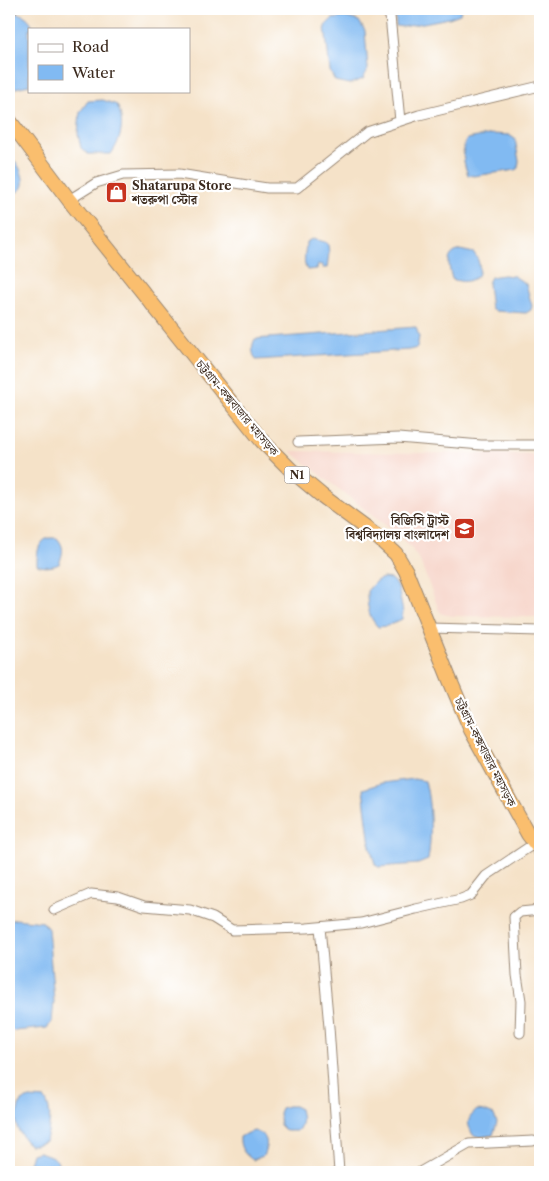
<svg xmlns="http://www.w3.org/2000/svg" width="549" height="1181" font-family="'Libre Caslon Text','Noto Serif Bengali',serif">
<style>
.built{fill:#f6d1c5}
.water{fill:#81baf2;stroke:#5e7288}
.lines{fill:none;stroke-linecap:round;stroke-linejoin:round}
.minor-casing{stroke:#988673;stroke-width:11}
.trunk-casing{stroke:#988673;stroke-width:16}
.minor{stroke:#fff;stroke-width:9}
.trunk{stroke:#fabe6e;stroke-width:14}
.labels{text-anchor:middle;stroke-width:4.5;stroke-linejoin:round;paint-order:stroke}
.shield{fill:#fff;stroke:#766a62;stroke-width:1}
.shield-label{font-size:11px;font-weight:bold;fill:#3b2a1e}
.poi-label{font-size:12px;font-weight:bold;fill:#3b2a1e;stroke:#fff;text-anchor:start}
.street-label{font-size:12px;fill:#3b2a1e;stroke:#fff}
</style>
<rect width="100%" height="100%" fill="#fff"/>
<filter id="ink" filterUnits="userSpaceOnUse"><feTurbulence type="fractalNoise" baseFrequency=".02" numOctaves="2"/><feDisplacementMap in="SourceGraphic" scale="10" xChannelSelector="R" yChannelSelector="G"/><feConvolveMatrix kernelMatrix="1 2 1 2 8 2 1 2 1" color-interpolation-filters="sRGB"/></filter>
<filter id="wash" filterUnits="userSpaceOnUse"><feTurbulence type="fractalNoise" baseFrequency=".0096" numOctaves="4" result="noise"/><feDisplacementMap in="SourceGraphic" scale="20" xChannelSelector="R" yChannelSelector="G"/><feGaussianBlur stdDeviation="1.12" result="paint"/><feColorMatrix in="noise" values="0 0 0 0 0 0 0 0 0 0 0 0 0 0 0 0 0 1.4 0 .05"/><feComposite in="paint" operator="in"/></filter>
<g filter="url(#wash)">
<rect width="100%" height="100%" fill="#f5e2c8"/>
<path class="built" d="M290,451L540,455V617L454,616L442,614L439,610L420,561L412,549L398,535Z"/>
<path class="water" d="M395,9H461L460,14L449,18L403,27L396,26Z
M18,13C27,16 31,20 33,29H29V85L16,88L9,83V15Z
M345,17L359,21L365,31L368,69L363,79L349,84L335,81L330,71L325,26L332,19Z
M103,100L117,105C125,121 122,139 111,154H88L81,148L78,134L80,112L88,101Z
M493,134L509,135L515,139L519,161L518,168L516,170L474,176L468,175C464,164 460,150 467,139Z
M9,160L15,161C21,168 29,187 17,192C17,192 9,193 9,193Z
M312,239L325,242L328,245L329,253L327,268H323L322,265H318L317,269L307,270C302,262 306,252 306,242Z
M460,250L474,253C479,260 481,267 478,276C469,282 463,283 452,279C449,266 444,255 460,250Z
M503,275L514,276L526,284L532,306L531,310L526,313L494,311L491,309L488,283L491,277Z
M416,327L419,337L417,348L409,350L256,360C252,353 251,347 255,339Z
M48,538H57C65,547 63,553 59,564C52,567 45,568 37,565C37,554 37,543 48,538Z
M383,578L391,579L398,587L403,612L402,619L387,626L378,627C368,617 367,605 367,591L376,581Z
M414,779L425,781C431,804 432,837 428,860L418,864L378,867L375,864L370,846L363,789L382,783Z
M15,919L43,922L48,929L54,1001L52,1022L47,1028L14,1031L9,1029V921Z
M30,1098L45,1099C53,1112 49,1128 46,1141L36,1145H29C14,1126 13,1124 21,1101Z
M287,1106H294L300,1109C302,1118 303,1125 297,1131H286L280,1125L279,1113L281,1108Z
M477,1110L484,1111L494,1115L497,1123L493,1135L481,1137L473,1135C466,1123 467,1119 477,1110Z
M254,1131C268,1135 269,1143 263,1156L253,1160C245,1155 239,1148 240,1137L247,1133Z
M39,1152C51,1156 61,1158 59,1172H29L28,1167L32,1154Z"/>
</g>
<g filter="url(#ink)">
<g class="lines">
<defs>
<path id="minor" d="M9,9H13
M383,9L390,16L400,121
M69,200L96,183L123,175L179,174L267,188H297L367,132L419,115L540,86
M298,442L398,438L481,445H540
M429,628L540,631
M54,910L91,894L118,897L144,906L190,910L213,918L232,930L307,928L361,923L416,909L461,899L471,895L486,876L535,843
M320,927L329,1027L339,1172
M520,1033L521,1001L517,975L514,917L520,912L540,910
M420,1172L469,1144L533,1141"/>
<path id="trunk" d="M9,120L69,200L262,441L291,470L321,495L375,535L396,554L406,571L449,678L471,730L528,834L540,850"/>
</defs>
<use href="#minor" class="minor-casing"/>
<use href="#trunk" class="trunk-casing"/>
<use href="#minor" class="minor"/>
<use href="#trunk" class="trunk"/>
</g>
</g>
<defs>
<symbol id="shop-square" viewBox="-11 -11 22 22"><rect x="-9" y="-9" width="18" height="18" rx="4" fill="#c8321e" stroke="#fff"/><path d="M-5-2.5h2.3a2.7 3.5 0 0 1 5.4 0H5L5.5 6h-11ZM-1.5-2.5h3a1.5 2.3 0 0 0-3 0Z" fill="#fff"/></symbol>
<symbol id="university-square" viewBox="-11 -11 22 22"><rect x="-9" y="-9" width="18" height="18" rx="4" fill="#c8321e" stroke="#fff"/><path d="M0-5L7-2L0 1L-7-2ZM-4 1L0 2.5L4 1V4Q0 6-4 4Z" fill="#fff"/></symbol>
</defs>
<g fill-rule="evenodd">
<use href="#shop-square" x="104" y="180" width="25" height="25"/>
<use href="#university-square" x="452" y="516" width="25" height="25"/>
</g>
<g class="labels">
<rect class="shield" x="284.5" y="466.5" width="25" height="17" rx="4"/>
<g class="shield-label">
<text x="297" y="479">N1</text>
</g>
<g class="poi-label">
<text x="132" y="190">Shatarupa Store<tspan x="132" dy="14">শতরুপা স্টোর</tspan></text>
<text x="449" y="525" text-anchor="end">বিজিসি ট্রাস্ট<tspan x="449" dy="14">বিশ্ববিদ্যালয় বাংলাদেশ</tspan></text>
</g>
<g class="street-label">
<text transform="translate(237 408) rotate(50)" y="4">চট্টগ্রাম-কক্সবাজার মহাসড়ক</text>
<text transform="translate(485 752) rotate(63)" y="4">চট্টগ্রাম-কক্সবাজার মহাসড়ক</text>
</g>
</g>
<rect width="549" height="1181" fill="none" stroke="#fff" stroke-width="30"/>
<rect x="28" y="28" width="162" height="65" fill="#ffffff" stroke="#b1aaa5"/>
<rect x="38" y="44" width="25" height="8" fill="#ffffff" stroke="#b1aaa5"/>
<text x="72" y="52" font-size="15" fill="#3b2a1e">Road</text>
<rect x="38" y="65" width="25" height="15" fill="#81baf2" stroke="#b1aaa5"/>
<text x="72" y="78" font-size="15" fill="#3b2a1e">Water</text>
</svg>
